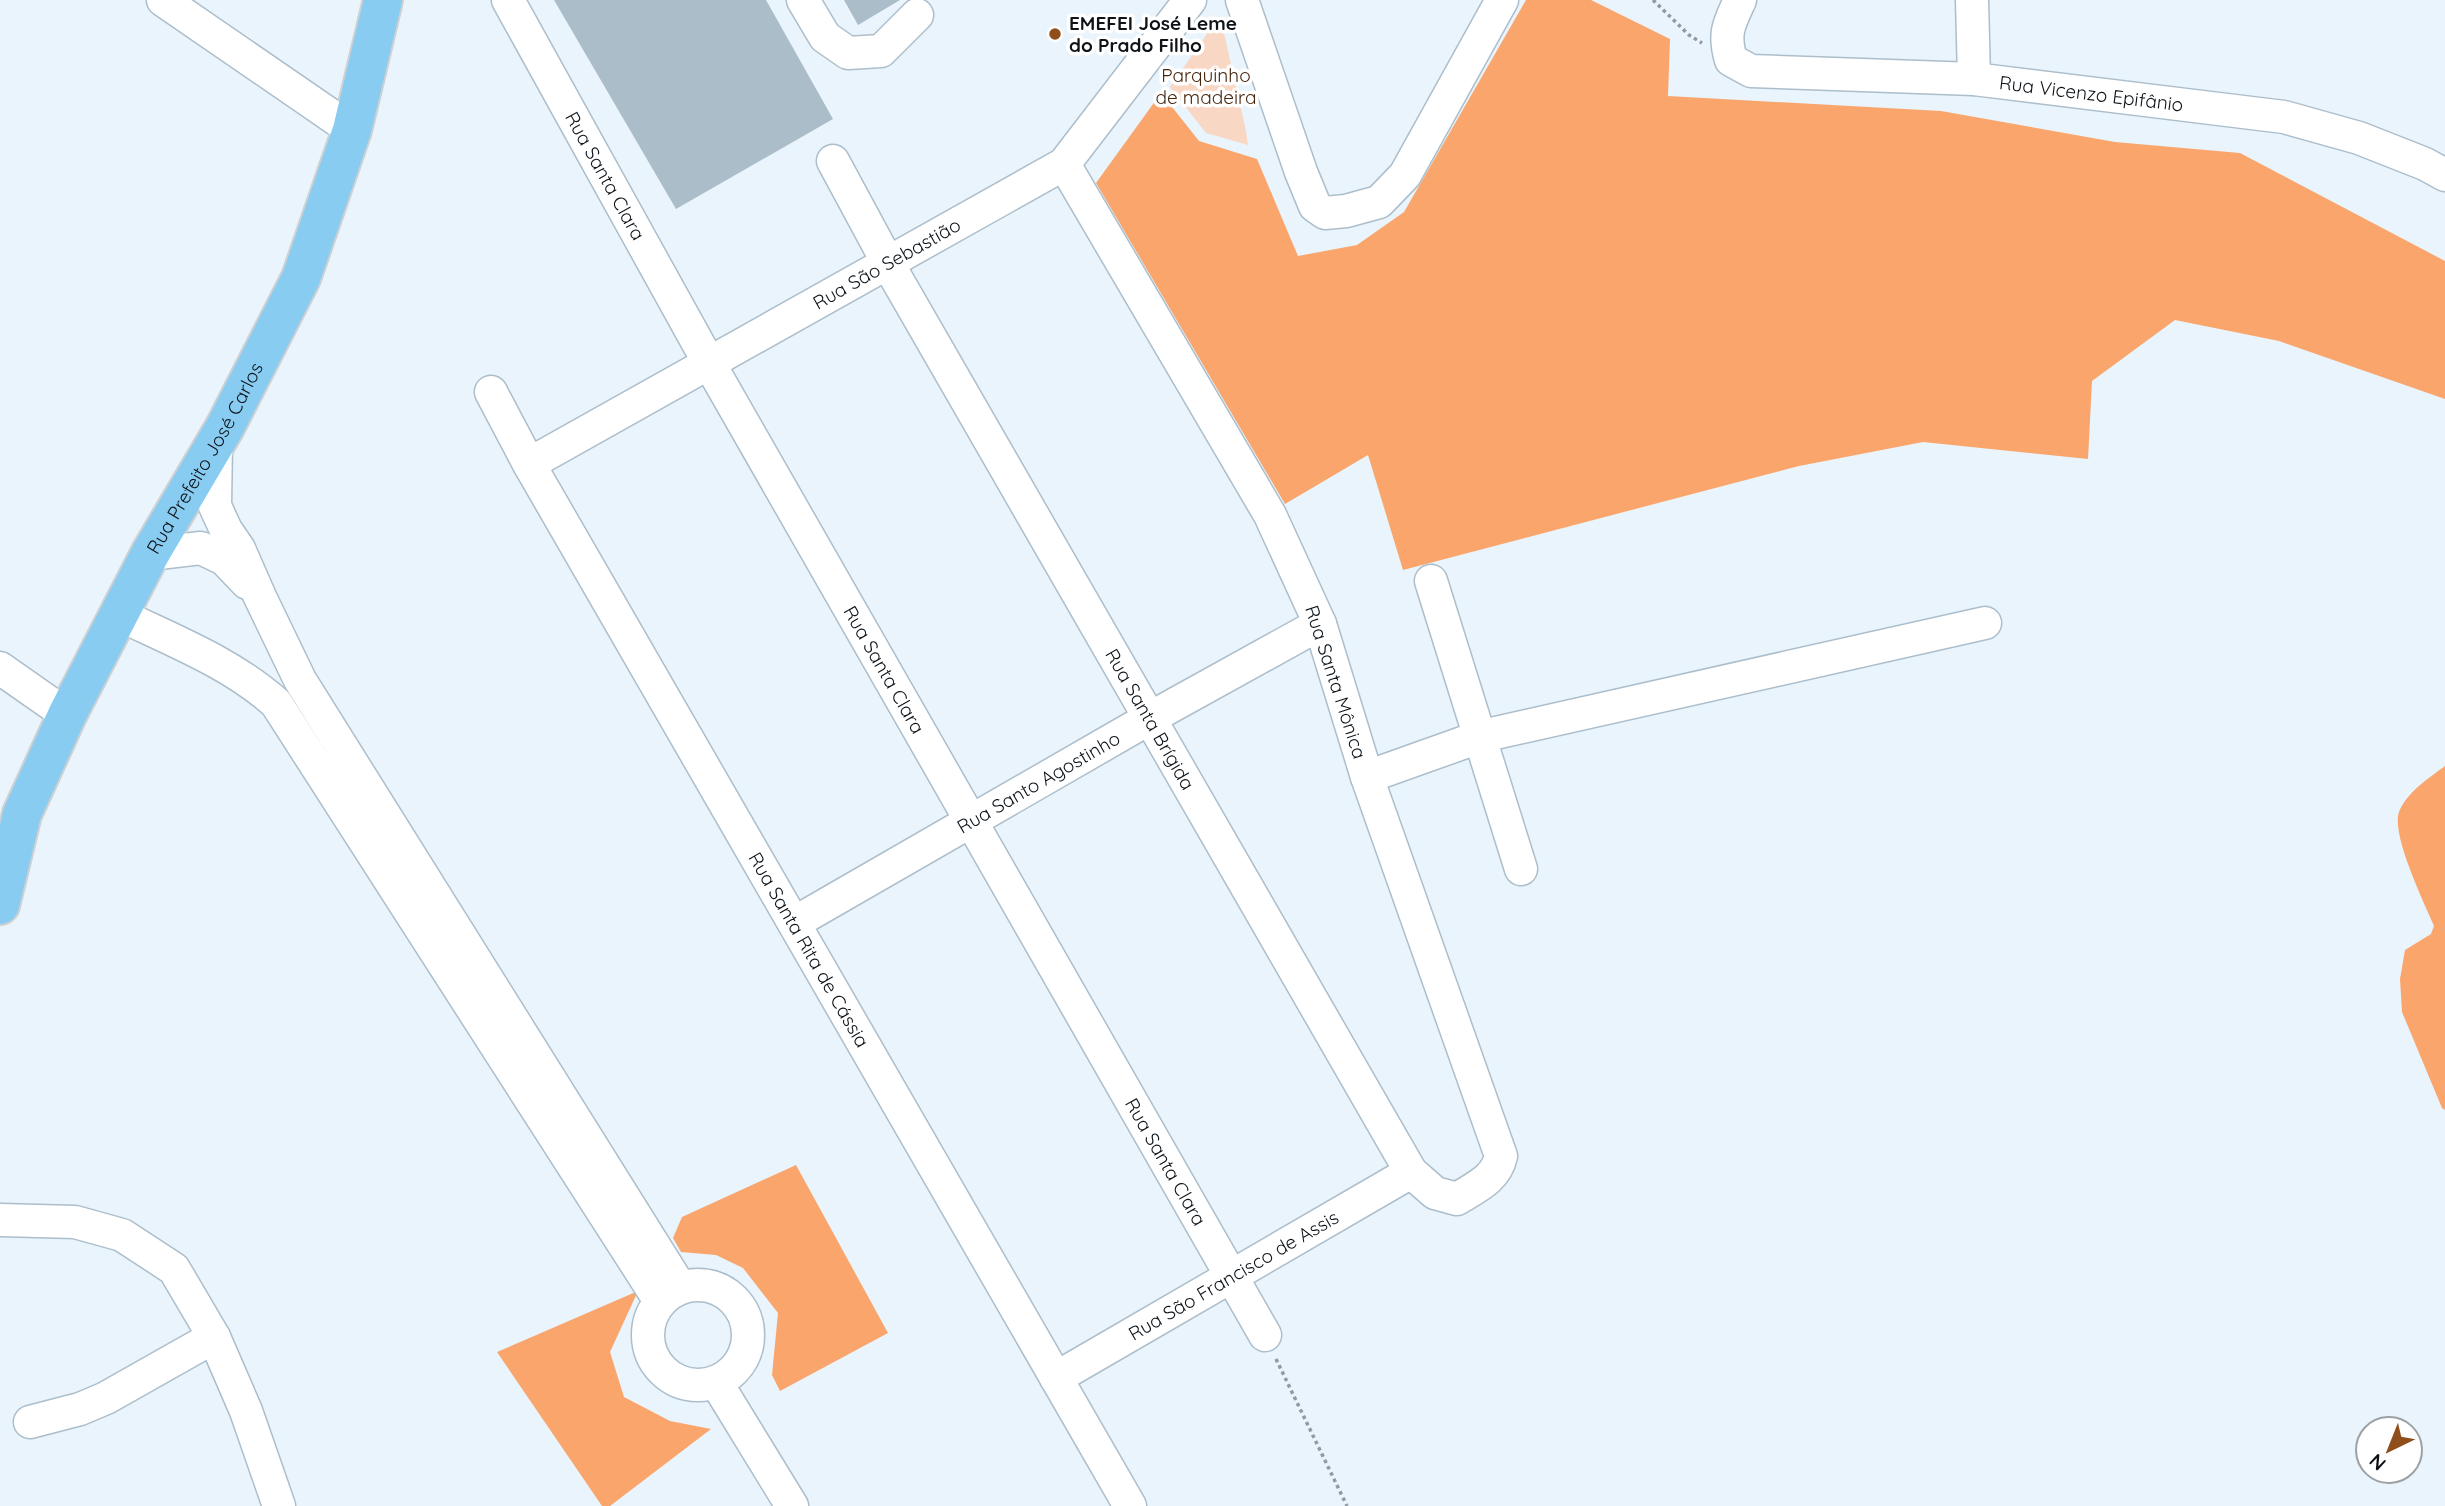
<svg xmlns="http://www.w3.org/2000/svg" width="2445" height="1506" font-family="Quicksand,sans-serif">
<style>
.green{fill:#f8d8c4}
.forest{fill:#faa56c}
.building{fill:#aabdc9}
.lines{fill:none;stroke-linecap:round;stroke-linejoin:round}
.minor-casing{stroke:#acbecb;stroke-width:35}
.major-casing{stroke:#cfd0d1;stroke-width:42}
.path{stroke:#919aa1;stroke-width:3.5;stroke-dasharray:3.5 3.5;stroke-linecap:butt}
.minor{stroke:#fff;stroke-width:32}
.major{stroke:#89ccf2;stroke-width:38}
.poi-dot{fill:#904e1b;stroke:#fff;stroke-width:2.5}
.labels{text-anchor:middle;stroke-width:7;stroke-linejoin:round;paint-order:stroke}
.poi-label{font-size:19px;font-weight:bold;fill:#0d1318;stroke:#fff;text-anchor:start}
.park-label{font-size:19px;fill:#47260e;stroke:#fff}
.street-label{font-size:19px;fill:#0d1318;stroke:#fff}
</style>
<rect width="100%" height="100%" fill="#e9f4fc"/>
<path class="green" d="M1220,15L1246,131L1248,145L1206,133L1170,87Z"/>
<path class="forest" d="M1526,0H1591L1670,39L1668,96L1941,111L2115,142L2240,153L2445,261V399L2279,341L2175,320L2092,381L2088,459L1923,442L1799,466L1403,570L1368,455L1285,504L1096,183L1161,93L1199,141L1257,159L1298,256L1357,245L1404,212Z
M2445,766V1110L2442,1108L2402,1012L2400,979L2405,950L2431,934L2434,926C2424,902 2391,835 2399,812C2407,792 2429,778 2445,766Z
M796,1165L888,1333L780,1391L772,1375L778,1313L743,1268L716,1255L681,1252L673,1238L682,1217Z
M638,1291L610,1352L624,1397L670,1421L711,1429L610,1506H602L497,1352Z"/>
<path class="building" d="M554,0H766L833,119L676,209Z
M844,0H900L858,25Z"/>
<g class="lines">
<defs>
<g id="minor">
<path d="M163,0L352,130"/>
<path id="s1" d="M508,0L709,363L1265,1335"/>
<path d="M803,0L825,37L848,53L881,51L917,15"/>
<path d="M1242,0L1301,172L1315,206L1325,213L1346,211L1379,202L1405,175L1502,0"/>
<path id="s2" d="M1740,0C1729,24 1723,33 1731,60L1751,71L1974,79L2284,117L2359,138L2425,164L2445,175"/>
<path d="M1972,0L1974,79"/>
<path id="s3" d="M833,161L895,276L1411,1172L1435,1193L1457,1199C1476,1187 1496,1179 1501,1156L1367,777L1320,624L1270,515L1064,164"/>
<path id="s4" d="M491,392L529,464L1130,1506"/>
<path d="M216,442L215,506L226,530L239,549L260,597L300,680L680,1287"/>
<path id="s5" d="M529,464L1064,164L1190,0"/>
<path d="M150,554L201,548L224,559L247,583"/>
<path d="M1431,581L1521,869"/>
<path d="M120,615C174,641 231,663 276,703L660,1301"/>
<path d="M0,668L67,715"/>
<path d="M1367,777L1482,736L1985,623"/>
<path id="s6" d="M794,923L1150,718L1320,624"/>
<path d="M0,1220L75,1222L122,1235L174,1269L214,1337L246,1411L279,1506"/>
<circle cx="698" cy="1335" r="50"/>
<path id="s7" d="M1056,1378L1411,1172"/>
<path d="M716,1382L792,1506"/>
<path d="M30,1422L80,1409L106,1398L214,1337"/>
</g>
<g id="major">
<path id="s8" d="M0,905L22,814L67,715L150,554L225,427L301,278L352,130L383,0"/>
</g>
</defs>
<use href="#minor" class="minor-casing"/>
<use href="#major" class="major-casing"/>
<path class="path" d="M1653,0L1689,35L1702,43
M1276,1359L1347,1506"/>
<use href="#minor" class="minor"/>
<use href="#major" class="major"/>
</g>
<circle class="poi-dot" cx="1055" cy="34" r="7"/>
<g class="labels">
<g class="poi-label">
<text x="1069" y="30">EMEFEI José Leme<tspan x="1069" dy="22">do Prado Filho</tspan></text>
</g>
<g class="park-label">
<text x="1206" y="82">Parquinho<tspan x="1206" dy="22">de madeira</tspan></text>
</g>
<g class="street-label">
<text dy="7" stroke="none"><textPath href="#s2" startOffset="427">Rua Vicenzo Epifânio</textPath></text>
<text dy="7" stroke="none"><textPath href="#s1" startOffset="201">Rua Santa Clara</textPath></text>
<text dy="7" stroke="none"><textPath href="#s5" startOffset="410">Rua São Sebastião</textPath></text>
<text dy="7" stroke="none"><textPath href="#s8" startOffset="494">Rua Prefeito José Carlos</textPath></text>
<text dy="7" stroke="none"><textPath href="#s1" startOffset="768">Rua Santa Clara</textPath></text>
<text transform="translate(1336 682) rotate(72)" y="7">Rua Santa Mônica</text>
<text dy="7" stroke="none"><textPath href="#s3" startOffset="642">Rua Santa Brígida</textPath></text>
<text dy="7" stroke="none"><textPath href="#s6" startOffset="282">Rua Santo Agostinho</textPath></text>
<text dy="7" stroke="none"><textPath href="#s4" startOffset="642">Rua Santa Rita de Cássia</textPath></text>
<text dy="7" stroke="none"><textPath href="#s1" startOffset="1335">Rua Santa Clara</textPath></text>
<text dy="7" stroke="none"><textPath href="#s7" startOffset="205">Rua São Francisco de Assis</textPath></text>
</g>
</g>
<g transform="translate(2389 1450) rotate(223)"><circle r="33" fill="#ffffff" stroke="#9ea1a3" stroke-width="2"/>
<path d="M0-5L12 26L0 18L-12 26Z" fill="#904e1b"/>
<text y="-10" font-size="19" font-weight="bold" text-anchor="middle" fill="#0d1318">N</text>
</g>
</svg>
